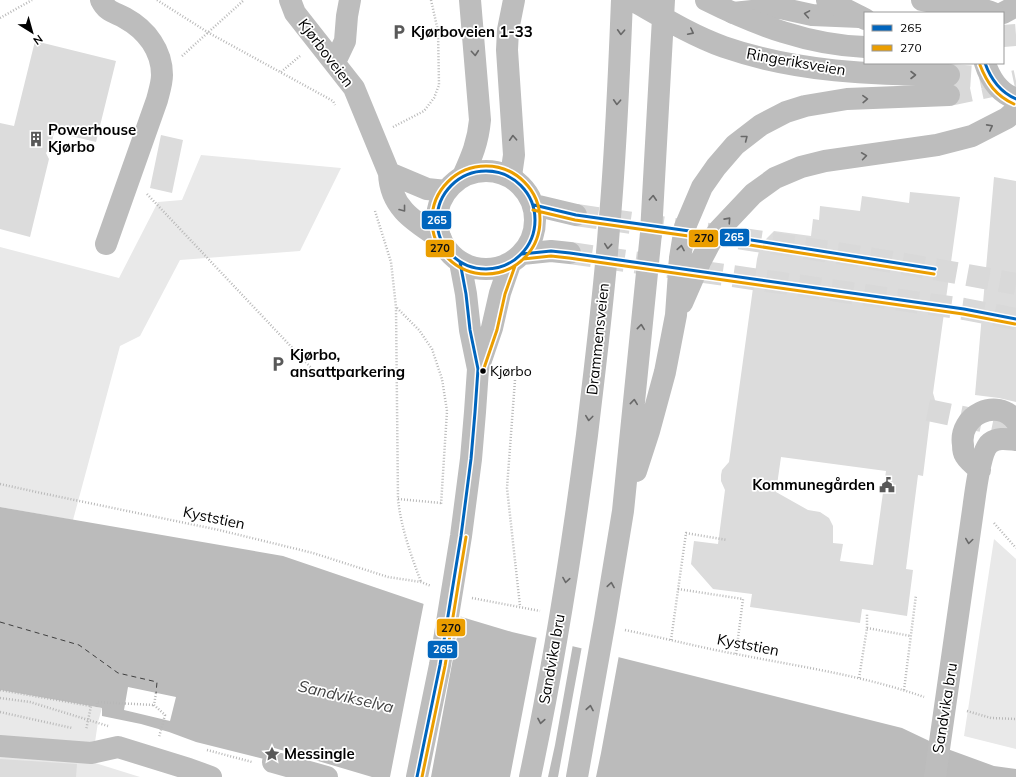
<svg xmlns="http://www.w3.org/2000/svg" width="1016" height="777" font-family="Mulish,sans-serif">
<style>
.green{fill:#e9e9e9}
.water{fill:#bbb}
.pier{fill:#fff}
.lines{fill:none;stroke-linecap:round;stroke-linejoin:round}
.ferry{stroke:#3f3f3f;stroke-width:1;stroke-dasharray:5 4;stroke-linecap:butt}
.building{fill:#dcdcdc;fill-rule:evenodd}
.minor-tunnel{stroke:#d9d9d9;stroke-width:22;stroke-dasharray:22 11;stroke-linecap:butt}
.major-tunnel{stroke:#d9d9d9;stroke-width:22;stroke-dasharray:22 11;stroke-linecap:butt}
.highway-tunnel{stroke:#d9d9d9;stroke-width:22;stroke-dasharray:22 11;stroke-linecap:butt}
.path{stroke:#b8b8b8;stroke-width:2.5;stroke-dasharray:1 2;stroke-linecap:butt}
.minor{stroke:#bdbdbd;stroke-width:22}
.major{stroke:#bdbdbd;stroke-width:22}
.highway{stroke:#bdbdbd;stroke-width:22}
.bus-1-casing{stroke:#fff;stroke-width:6}
.bus-2-casing{stroke:#fff;stroke-width:6}
.bus-1{stroke:#0065bd;stroke-width:3}
.bus-2{stroke:#eb9e00;stroke-width:3}
.oneway{stroke:#686868}
.bus-dot{fill:#000;stroke:#fff;stroke-width:1.5}
.labels{text-anchor:middle;stroke-width:3.5;stroke-linejoin:round;paint-order:stroke}
.bus-label{font-size:14px;fill:#000;stroke:#fff;text-anchor:start}
.poi-label{font-size:15px;font-weight:bold;fill:#000;stroke:#fff;text-anchor:start}
.street-label{font-size:15px;fill:#000;stroke:#fff}
.water-label{font-size:16px;font-style:italic;fill:#3f3f3f;stroke:#fff}
.line-badge{stroke:#fff;stroke-width:1.5}
.badge-label{font-size:11px;text-anchor:middle;font-weight:bold;fill:#fff}
.pale-badge-label{font-size:11px;text-anchor:middle;font-weight:bold;fill:#111}
</style>
<rect width="100%" height="100%" fill="#fff"/>
<path class="green" d="M201,155L341,168L300,251L180,260L140,336L120,346L73,520L0,507V247L119,278L158,202L182,200Z
M994,539L1016,559V749L964,736Z
M0,690L102,708L98,722L92,762L140,777H0Z"/>
<path class="water" d="M0,507L283,556L465,618L512,632L610,655L902,728L942,747L994,766L1016,769V777H372L271,747L268,760L196,742L169,732L141,724L102,716V708L0,690Z"/>
<path class="pier" d="M424,602L461,615L431,777H390Z
M537,636L573,644L555,745L548,777H510Z
M582,646L619,655L601,753L596,777H558Z
M128,687L176,697L170,721L124,710Z"/>
<g class="lines">
<path class="ferry" d="M0,622L79,645L118,673L157,682L156,693"/>
</g>
<path class="building" d="M35,41L116,61L96,142L54,132L51,146L46,153L49,159L30,237L0,229V123L14,126Z
M161,135L183,140L172,193L150,188Z
M994,177L1016,181V402L999,398L975,395Z
M910,192L960,197L933,393L941,421L930,419L923,476L918,475L906,569L913,570L907,616L862,609L860,623L750,607L752,594L713,589L691,564L694,541L718,544L725,490L721,481V475L722,470L729,462L757,259L760,247L767,238L774,231L811,236L813,219L819,220L820,206L860,211L862,196L909,203ZM781,457L886,471L873,565L840,561L843,544L833,543V526L829,518L820,512L808,510L776,492Z
M0,759L77,764L76,777H0Z"/>
<g class="lines">
<path class="minor-tunnel" d="M928,410L1016,428"/>
<path class="major-tunnel" d="M576,215C723,236 870,256 1016,284
M570,253L964,309L1016,319"/>
<path class="highway-tunnel" d="M1003,36L1016,35
M949,75L995,78
M949,95L1016,81"/>
<path class="path" d="M157,0L209,33L333,101L335,105
M0,18L32,0
M182,56L244,0
M281,72L300,56
M393,127L424,111L434,98L439,85L438,31L431,0
M147,194L316,373
M375,211L391,262L396,307L398,499C401,528 411,555 421,582
M397,308L419,330L432,349L442,379L447,411L441,505
M515,380L507,488L520,606
M0,484L41,493L219,530L313,553L388,577L421,582L431,586
M398,499L441,503
M994,523L1016,548
M678,589L743,599L736,654
M472,598L540,611
M867,628L911,636
M625,630C664,638 702,648 741,655C802,667 865,676 924,697
M671,640L686,533L727,540
M859,678L867,628V614
M0,690L91,706L86,730
M904,690L916,595
M156,693L154,705L165,715L159,737
M0,698L30,702L108,726
M97,707V702L154,705
M967,711L991,718L1016,719
M0,712L72,728
M207,750L252,762"/>
<path class="minor" d="M101,0C107,12 114,12 125,18C147,30 162,51 162,75C162,83 159,92 157,100L106,244
M290,0L295,13L354,88L389,173C390,208 415,222 441,239
M733,13L780,8L812,15L860,17
M335,62L345,41L347,16L350,0
M389,173L427,189L446,191
M980,470C975,466 968,460 965,455C963,452 963,448 963,445C958,416 997,396 1016,421
M0,746L91,753L118,747L189,769L211,777
M273,762L327,777
M935,777C948,688 961,599 973,510C975,496 980,451 990,443C998,437 1007,439 1016,440"/>
<path class="major" d="M1003,13L1016,6
M985,63C990,79 999,93 1016,99
M437 220a49 49 0 1 1 98 0a49 49 0 1 1-98 0Z
M534,205L576,215
M522,254L551,251L570,253
M478,369L492,328L500,293L510,264
M417,777L440,665L461,536L471,459L475,412L478,369L470,330L466,294L460,262"/>
<path class="highway" d="M632,0C662,17 691,35 724,47C796,72 873,75 949,75
M706,0C756,25 809,45 865,47
M827,0L865,19
M922,0C945,5 971,4 993,13
M463,176C472,156 478,142 480,120L470,0
M511,176L514,155L507,50L508,30L514,0
M682,303L700,262L710,243L719,230L753,194L775,178L801,167L825,161L937,145L972,136L1007,118L1016,110
M636,471L649,431L665,372L676,315L680,258L685,227L702,187L716,167L735,145L761,125L786,112L805,106L847,99L949,95
M530,777C554,664 572,550 587,435C595,366 604,297 609,228C616,152 619,76 622,0
M577,777L605,620L623,511L651,233L664,0"/>
<defs>
<path id="bus-1" d="M985,63C991,80 1000,92 1016,99
M437 220a49 49 0 1 1 98 0a49 49 0 1 1-98 0Z
M534,205L576,215L732,237L935,269
M522,254L551,251L570,253L964,309L1016,319
M417,777L440,665L461,536L471,459L475,412L478,369L470,330L466,294L460,262"/>
<path id="bus-2" d="M980,65C987,83 996,96 1014,104
M432 220a54 54 0 1 1 108 0a54 54 0 1 1-108 0Z
M533,210L575,220L731,242L934,274
M523,259L551,256L569,258L963,314L1015,324
M483,371L497,330L505,294L515,266
M422,777L445,666L466,537"/>
</defs>
<use href="#bus-1" class="bus-1-casing"/>
<use href="#bus-2" class="bus-2-casing"/>
<use href="#bus-1" class="bus-1"/>
<use href="#bus-2" class="bus-2"/>
</g>
<defs><path id="oneway-chevron" d="M-2-3.5L2.5 0L-2 3.5" fill="none" stroke-width="1.6" stroke-linecap="round" stroke-linejoin="round"/></defs>
<g class="oneway">
<use href="#oneway-chevron" transform="translate(807 14) rotate(-170)"/>
<use href="#oneway-chevron" transform="translate(621 32) rotate(93)"/>
<use href="#oneway-chevron" transform="translate(691 32) rotate(27)"/>
<use href="#oneway-chevron" transform="translate(475 53) rotate(85)"/>
<use href="#oneway-chevron" transform="translate(913 75)"/>
<use href="#oneway-chevron" transform="translate(865 99) rotate(-2)"/>
<use href="#oneway-chevron" transform="translate(617 102) rotate(93)"/>
<use href="#oneway-chevron" transform="translate(990 127) rotate(-28)"/>
<use href="#oneway-chevron" transform="translate(513 138) rotate(-93)"/>
<use href="#oneway-chevron" transform="translate(745 138) rotate(-38)"/>
<use href="#oneway-chevron" transform="translate(864 156) rotate(-8)"/>
<use href="#oneway-chevron" transform="translate(653 198) rotate(-86)"/>
<use href="#oneway-chevron" transform="translate(403 209) rotate(52)"/>
<use href="#oneway-chevron" transform="translate(728 220) rotate(-48)"/>
<use href="#oneway-chevron" transform="translate(608 246) rotate(96)"/>
<use href="#oneway-chevron" transform="translate(681 248) rotate(-80)"/>
<use href="#oneway-chevron" transform="translate(641 327) rotate(-84)"/>
<use href="#oneway-chevron" transform="translate(634 402) rotate(-84)"/>
<use href="#oneway-chevron" transform="translate(589 418) rotate(97)"/>
<use href="#oneway-chevron" transform="translate(969 541) rotate(98)"/>
<use href="#oneway-chevron" transform="translate(566 580) rotate(99)"/>
<use href="#oneway-chevron" transform="translate(611 585) rotate(-81)"/>
<use href="#oneway-chevron" transform="translate(590 708) rotate(-80)"/>
<use href="#oneway-chevron" transform="translate(541 721) rotate(100)"/>
</g>
<defs>
<symbol id="parking-bare" viewBox="-9 -9 18 18"><path d="M-3.5-5.5H1a3.5 3.5 0 0 1 0 7H-1V5.5H-3.5ZM-1-3.4V-.6H.8a1.4 1.4 0 0 0 0-2.8Z" fill="#595959" stroke="#fff" stroke-width="2.5" paint-order="stroke"/></symbol>
<symbol id="building-bare" viewBox="-9 -9 18 18"><path d="M-4-6H4V6H1V3H-1V6H-4ZM-2.5-4.3h1.7v1.8h-1.7ZM.8-4.3h1.7v1.8H.8ZM-2.5-1h1.7V.8h-1.7ZM.8-1h1.7V.8H.8Z" fill="#595959" stroke="#fff" stroke-width="2.5" paint-order="stroke"/></symbol>
<symbol id="civic-bare" viewBox="-9 -9 18 18"><path d="M-.6-6.5H3V-4.5H.6V-3L4-1V1h2V6H-6V1h2V-1L-.6-3ZM-1.2 2.5V6h2.4V2.5Z" fill="#595959" stroke="#fff" stroke-width="2.5" paint-order="stroke"/></symbol>
<symbol id="sight-bare" viewBox="-9 -9 18 18"><path d="M0-6L1.8-2.2L6-1.7L2.9 1.2L3.7 5.4L0 3.3L-3.7 5.4L-2.9 1.2L-6-1.7L-1.8-2.2Z" fill="#595959" stroke="#fff" stroke-width="2.5" paint-order="stroke"/></symbol>
</defs>
<g fill-rule="evenodd">
<use href="#parking-bare" x="388" y="21" width="22" height="22"/>
<use href="#building-bare" x="25" y="128" width="22" height="22"/>
<use href="#parking-bare" x="267" y="353" width="22" height="22"/>
<use href="#civic-bare" x="876" y="474" width="22" height="22"/>
<use href="#sight-bare" x="261" y="743" width="22" height="22"/>
</g>
<circle class="bus-dot" cx="483" cy="371" r="3.5"/>
<g class="labels">
<g class="bus-label">
<text x="490" y="376">Kjørbo</text>
</g>
<g class="poi-label">
<text x="411" y="37">Kjørboveien 1-33</text>
<text x="48" y="135">Powerhouse<tspan x="48" dy="17">Kjørbo</tspan></text>
<text x="290" y="360">Kjørbo,<tspan x="290" dy="17">ansattparkering</tspan></text>
<text x="875" y="490" text-anchor="end">Kommunegården</text>
<text x="284" y="759">Messingle</text>
</g>
<g class="street-label">
<text transform="translate(326 53) rotate(53)" y="5">Kjørboveien</text>
<text transform="translate(796 62) rotate(10)" y="5">Ringeriksveien</text>
<text transform="translate(598 339) rotate(-84)" y="5">Drammensveien</text>
<text transform="translate(214 518) rotate(12)" y="5">Kyststien</text>
<text transform="translate(748 645) rotate(11)" y="5">Kyststien</text>
<text transform="translate(552 659) rotate(-80)" y="5">Sandvika bru</text>
<text transform="translate(945 708) rotate(-81)" y="5">Sandvika bru</text>
</g>
<g class="water-label">
<text transform="translate(346 696) rotate(13)" y="6">Sandvikselva</text>
</g>
</g>
<g class="line-badge">
<rect x="421" y="210" width="31" height="20" rx="4" fill="#0065bd"/>
<rect x="719" y="228" width="31" height="19" rx="4" fill="#0065bd"/>
<rect x="688" y="229" width="31" height="19" rx="4" fill="#eb9e00"/>
<rect x="425" y="239" width="30" height="19" rx="4" fill="#eb9e00"/>
<rect x="436" y="618" width="30" height="19" rx="4" fill="#eb9e00"/>
<rect x="427" y="640" width="31" height="19" rx="4" fill="#0065bd"/>
</g>
<g class="badge-label">
<text x="437" y="224">265</text>
<text x="734" y="241">265</text>
<text x="443" y="653">265</text>
</g>
<g class="pale-badge-label">
<text x="704" y="242">270</text>
<text x="440" y="252">270</text>
<text x="451" y="632">270</text>
</g>
<rect x="864" y="12" width="140" height="52" fill="#ffffff" stroke="#999999"/>
<rect x="872" y="25" width="20" height="6" fill="#0065bd" stroke="#999999"/>
<text x="900" y="32" font-size="12" fill="#000000">265</text>
<rect x="872" y="45" width="20" height="6" fill="#eb9e00" stroke="#999999"/>
<text x="900" y="52" font-size="12" fill="#000000">270</text>
<g transform="translate(32 32) rotate(143)" stroke="#ffffff" stroke-width="3" paint-order="stroke">
<path d="M0-3L7 15L0 10L-7 15Z" fill="#000000"/>
<text y="-6" font-size="11" font-weight="bold" text-anchor="middle" fill="#000000">N</text>
</g>
</svg>
